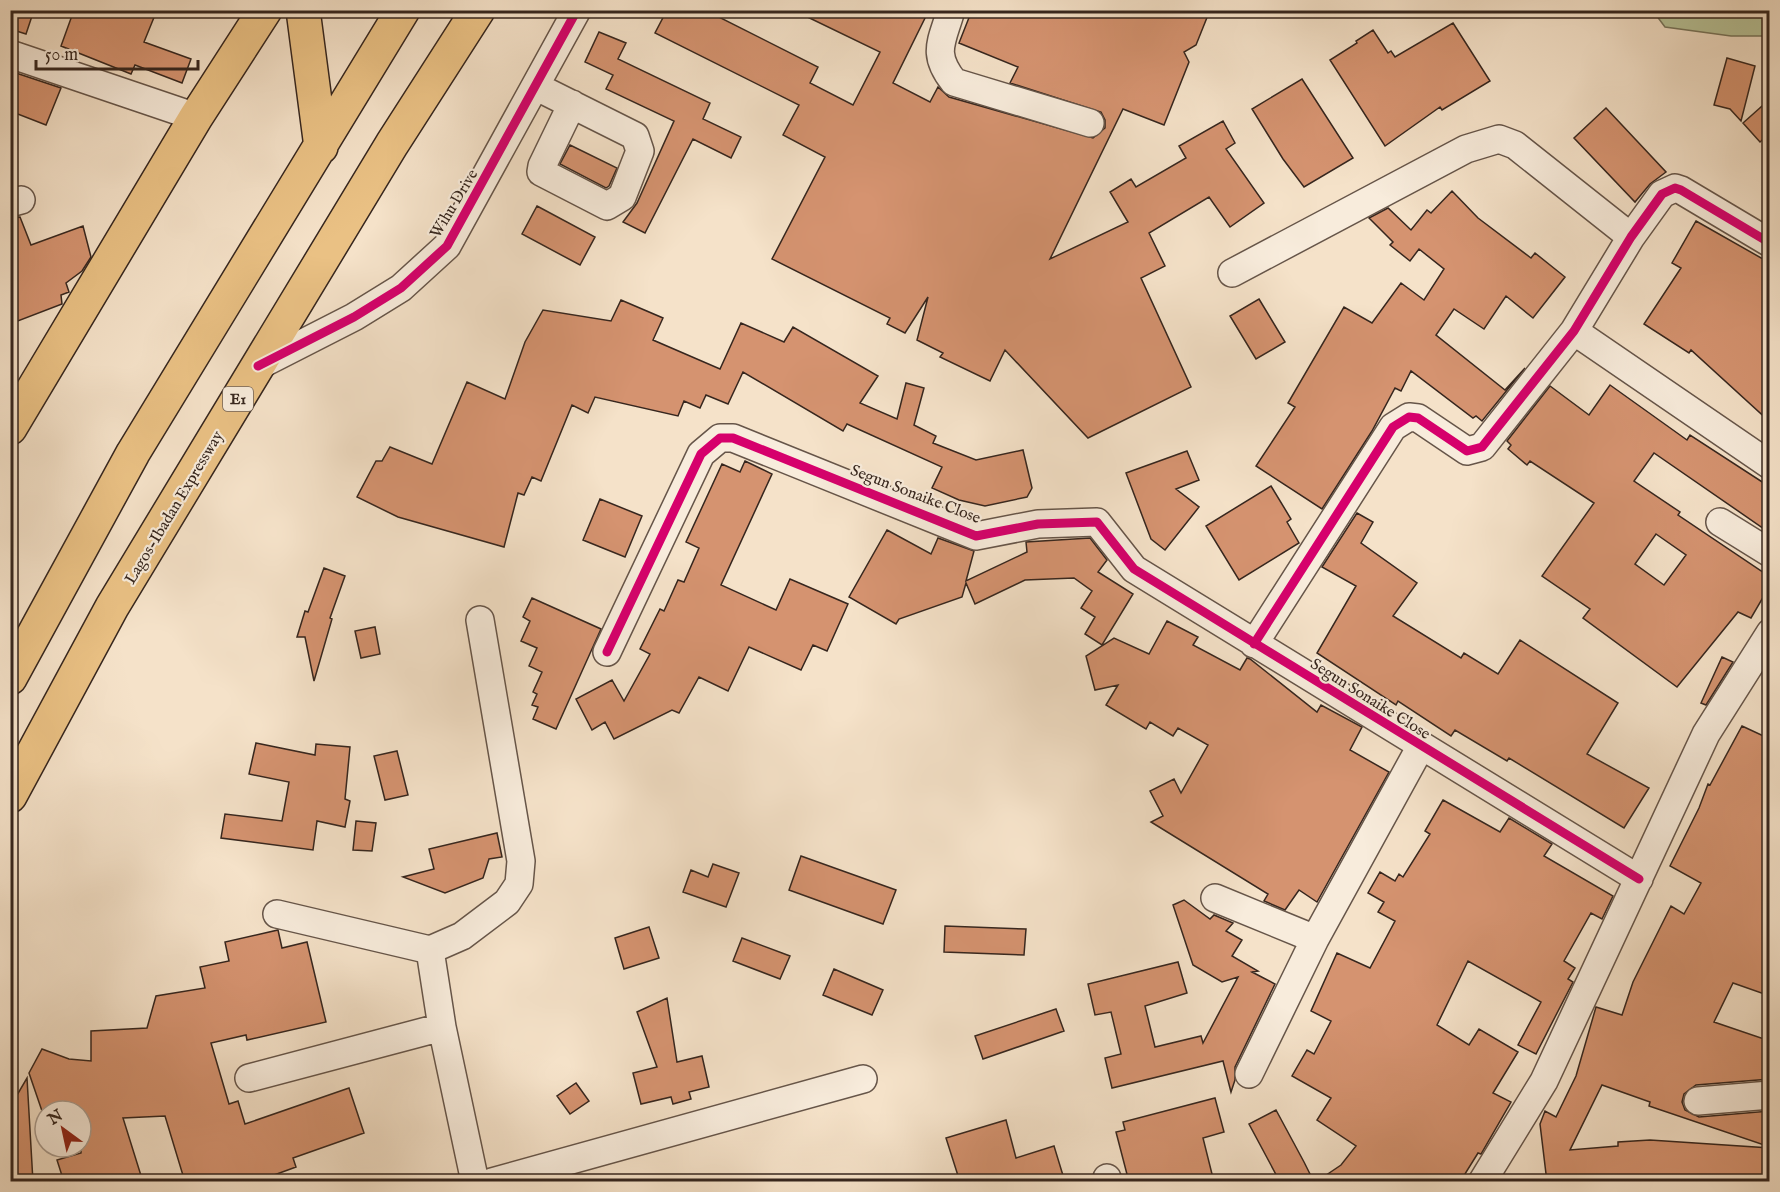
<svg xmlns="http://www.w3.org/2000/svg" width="1780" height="1192" font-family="'IM FELL English',serif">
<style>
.green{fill:#b8c499;stroke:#77755c;stroke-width:1.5}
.building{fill:#d59370;stroke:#36261e;stroke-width:1.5;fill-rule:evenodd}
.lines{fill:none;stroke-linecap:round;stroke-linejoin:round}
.minor-casing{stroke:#665549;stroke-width:30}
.major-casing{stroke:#36261e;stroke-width:36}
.highway-casing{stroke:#36261e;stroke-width:36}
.minor{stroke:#f8ecdc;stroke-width:27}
.major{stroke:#eac184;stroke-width:33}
.highway{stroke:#eac184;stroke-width:33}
.cycleway-casing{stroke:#f8ecdc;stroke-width:13}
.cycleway{stroke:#d6006c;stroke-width:9}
.labels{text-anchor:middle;stroke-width:4.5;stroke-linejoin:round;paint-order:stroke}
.shield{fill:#f8ecdc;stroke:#706157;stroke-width:1.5}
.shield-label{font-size:15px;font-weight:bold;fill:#36261e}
.street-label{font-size:16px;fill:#36261e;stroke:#f8ecdc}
</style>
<rect width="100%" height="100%" fill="#f5e2c9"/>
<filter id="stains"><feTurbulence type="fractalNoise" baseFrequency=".00333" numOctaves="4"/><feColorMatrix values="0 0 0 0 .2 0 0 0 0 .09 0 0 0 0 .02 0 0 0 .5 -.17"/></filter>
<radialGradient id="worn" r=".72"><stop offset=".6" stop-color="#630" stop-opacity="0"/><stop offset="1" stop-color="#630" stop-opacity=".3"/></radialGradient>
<path class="green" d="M1653,11H1769V36H1731L1665,27Z"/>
<path class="building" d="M10,10H34L26,34L10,29Z
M74,10H157L144,42L191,59L182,83L135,65L131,74L61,46Z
M667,10H705L818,67L810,83L853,105L880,52L793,10H929L893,83L930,102L938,87L949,97L1093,138L1105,128V120L1101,112L1010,83L1018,67L959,43L972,10H1210L1196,45L1184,52L1189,62L1164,125L1123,109L1050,259L1128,222L1110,192L1131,179L1136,187L1186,158L1179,146L1223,121L1235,143L1226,149L1264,203L1230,227L1209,197L1149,233L1165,266L1141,278L1191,387L1088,438L1005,350L990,381L940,357L943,353L917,340L928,297L905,333L887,324L890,318L772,259L825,157L783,135L799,105L655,33Z
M1453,23L1490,81L1442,110L1440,107L1385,146L1330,60L1357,43L1356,41L1373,30L1388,53L1391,51L1395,57Z
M599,32L626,43L618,59L710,103L703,119L741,137L731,158L693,139L645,233L623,222L637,203L674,121L606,89L613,75L585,62Z
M1727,58L1755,66L1741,121L1730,109L1714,105Z
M10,71L61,88L46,125L10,111Z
M1302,79L1353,158L1304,187L1283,159L1252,109Z
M1770,99V133L1760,142L1743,123Z
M1606,108L1666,172L1650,184L1635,202L1574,138Z
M570,145L617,168L609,186L606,188L560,164Z
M1452,191L1478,218L1531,258L1535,253L1565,277L1533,318L1506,296L1484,329L1454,309L1436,335L1505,390L1525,368L1482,421L1476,416L1473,418L1411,371L1401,391L1395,388L1372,431L1322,509L1256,466L1295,407L1288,403L1344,307L1372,323L1401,283L1424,300L1444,269L1419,249L1410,261L1390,245L1393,242L1369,218L1388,208L1411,230L1427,210L1431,213Z
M537,206L595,237L580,265L522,234Z
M20,217L31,245L83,226L91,257L82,271L66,283L69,292L61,295L62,304L10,324V218Z
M1696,221L1770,263V422L1691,350L1689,353L1644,324L1681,268L1672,263Z
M1259,299L1285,342L1256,359L1230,316Z
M621,300L663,318L653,340L720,369L741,323L784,342L793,327L878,376L860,403L897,419L906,383L924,388L914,425L936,436L933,443L976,460L1023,450L1032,488L1027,497L985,506L959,500L932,488L942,467L847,424L843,431L743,372L728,404L706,395L700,408L684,401L678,416L595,397L588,413L572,405L541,481L532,477L524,495L518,493L504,547L398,517L357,497L376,461H382L390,447L432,464L467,382L505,399L525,342L543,310L611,321Z
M1610,385L1687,440L1690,435L1770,487V533L1654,453L1634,481L1680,512L1678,515L1770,577V604L1762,599L1751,618L1738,612L1677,687L1583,618L1590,609L1542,576L1594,503L1530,461L1527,465L1508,449L1511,445L1507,441L1550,386L1589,415ZM1656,534L1686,555L1664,585L1635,564Z
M1187,451L1199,480L1176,489L1199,507L1165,550L1151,539L1126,473Z
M745,461L772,474L721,585L776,610L790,579L848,604L827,651L813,645L801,670L749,647L728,691L699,677L679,713L672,710L614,739L605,722L592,730L576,699L612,680L624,701L650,654L640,649L660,609L664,611L678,580L684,582L699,548L686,542L722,464L740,472Z
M1271,486L1291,519L1287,522L1299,543L1239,580L1206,526Z
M600,499L642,516L625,557L583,540Z
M1357,513L1373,522L1361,543L1417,583L1393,616L1461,658L1464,653L1498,674L1520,640L1618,703L1587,754L1649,788L1624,828L1509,758L1507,761L1455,730L1451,736L1398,701L1396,705L1317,653L1356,586L1322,567Z
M887,530L931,554L938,538L974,551L966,581L1027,552L1026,542L1090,538L1107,560L1098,572L1133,594L1102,645L1085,634L1095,617L1081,608L1092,591L1074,578L1025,580L975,604L966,583L962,597L899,619L896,624L849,597Z
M324,568L345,576L330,618L332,619L314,681L305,637H297L305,611L308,612Z
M532,598L601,629L556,729L533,719L538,707L532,705L537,694L533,692L542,672L529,666L537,648L521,641L530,621L523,617Z
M1167,621L1198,637L1193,645L1240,670L1247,658L1250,659L1317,712L1321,705L1362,727L1350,750L1389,772L1317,902L1299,890L1285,910L1264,901L1268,894L1151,822L1163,816L1150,791L1174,779L1181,793L1208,745L1178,728L1173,736L1150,722L1146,729L1106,705L1118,685L1095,690L1086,656L1114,638L1149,654Z
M375,627L380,654L361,658L355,631Z
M1722,657L1733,662L1706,705L1701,703Z
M1742,726L1770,739V996L1733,983L1714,1022L1770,1041V1079L1696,1085L1684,1094L1682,1102L1685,1110L1699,1117L1770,1111V1147L1649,1106L1650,1102L1602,1085L1570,1150L1618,1146V1142L1650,1140L1770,1148V1182H1547L1540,1124L1545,1111L1556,1117L1576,1076L1596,1007L1622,1015L1633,982L1671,906L1684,914L1701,883L1670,866L1699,808L1708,784L1710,785Z
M256,743L315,755L316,744L350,747L345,799L350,801L345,827L317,821L313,850L221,838L225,814L282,821L289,782L249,774Z
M397,751L408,795L385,800L374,756Z
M1443,800L1500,832L1509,818L1552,844L1544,856L1613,896L1602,919L1591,913L1564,961L1575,968L1568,979L1573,982L1536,1054L1518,1045L1541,1002L1468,961L1437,1025L1469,1045L1479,1029L1518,1052L1493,1093L1511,1102L1481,1154L1478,1153L1460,1182H1316L1341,1165L1356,1146L1317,1120L1331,1098L1292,1076L1307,1050L1314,1054L1331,1021L1311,1011L1337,953L1370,968L1395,921L1378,912L1384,902L1368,893L1380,872L1395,881L1399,874L1403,877L1430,834L1425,831Z
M356,821L376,823L372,851L353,850Z
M497,833L502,857L489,859L483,878L445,893L403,877L434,869L429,849Z
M801,856L896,890L883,924L789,890Z
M713,864L739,873L726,907L683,892L691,870L708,877Z
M1184,900L1210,919L1214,915L1233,923L1226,931L1242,940L1232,956L1258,971L1252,972L1275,984L1235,1067V1080L1231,1092L1223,1061L1112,1088L1105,1058L1121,1054L1111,1012L1095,1015L1088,984L1178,962L1187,993L1145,1006L1155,1047L1201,1036L1203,1043L1238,977L1222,982L1193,965L1173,905Z
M945,926L1026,929L1024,955L944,952Z
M649,927L659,958L624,969L615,938Z
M278,930L282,948L307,942L326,1022L247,1040L246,1035L211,1043L229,1104L238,1101L245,1124L349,1088L364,1133L293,1158L296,1167L255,1182H185L165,1116L123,1118L143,1182H64L57,1160L81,1153V1111H42L29,1073L42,1049L69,1059L91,1061V1031L147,1028L156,996L205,988L200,967L229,961L225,942Z
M742,938L790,956L780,979L733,961Z
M834,969L883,990L872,1015L823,995Z
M667,998L677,1062L702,1056L709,1087L689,1092L691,1099L673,1104L671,1097L641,1104L633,1073L657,1067L637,1012Z
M1056,1009L1064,1031L983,1059L975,1036Z
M27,1078L33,1182H10V1107Z
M576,1083L589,1101L570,1114L557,1096Z
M1215,1098L1224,1132L1203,1138L1214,1182H1129L1116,1132L1125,1130L1123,1122Z
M1276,1110L1304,1162L1314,1182H1280L1249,1124Z
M1006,1120L1016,1158L1054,1146L1065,1182H960L946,1138Z"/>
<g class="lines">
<defs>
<path id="minor" d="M951,10C942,42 931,53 954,82L1090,123
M10,54L196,117
M537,87L635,136L640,151L622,197L607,206L541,172L542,166L572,104
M10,203L21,200
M1232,273L1466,149L1499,139L1515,145L1631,237
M1574,331L1770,465
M258,366L354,317L401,288L447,246L577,10
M1720,522L1770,553
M1254,644L1393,427L1409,417L1418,418L1467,451L1482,447L1574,331L1631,237L1662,194L1675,188L1681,190L1770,243
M607,652L701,454L720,438H733L976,536L1038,524L1097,522L1134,569L1639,879
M1215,898L1315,939
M277,914L430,950L462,936L507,902L519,884L521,861L480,620
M430,950L442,1027L475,1182
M1249,1074L1315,939L1421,746
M249,1078L442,1027
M1698,1101L1770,1095
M492,1182L863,1079
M1106,1182L1107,1178
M1482,1182L1544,1081L1706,734L1770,633"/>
<path id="major" d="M10,428L196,117L265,10"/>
<path id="highway" d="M303,10L321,147
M10,678L133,453L403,10
M10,796L112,607L392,144L478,10"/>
</defs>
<use href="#minor" class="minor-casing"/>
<use href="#major" class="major-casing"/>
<use href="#highway" class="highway-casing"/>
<use href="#minor" class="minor"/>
<use href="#major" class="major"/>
<use href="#highway" class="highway"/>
<defs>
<path id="cycleway" d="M258,366L354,317L401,288L447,246L577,10
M1254,644L1393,427L1409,417L1418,418L1467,451L1482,447L1574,331L1631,237L1662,194L1675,188L1681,190L1770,243
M607,652L701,454L720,438H733L976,536L1038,524L1097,522L1134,569L1639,879"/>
</defs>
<use href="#cycleway" class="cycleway-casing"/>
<use href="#cycleway" class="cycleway"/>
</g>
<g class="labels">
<rect class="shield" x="223" y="387" width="30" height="24" rx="4.5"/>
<g class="shield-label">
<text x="238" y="404">E1</text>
</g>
<g class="street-label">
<text transform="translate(453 203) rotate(-59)" y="6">Wihu Drive</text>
<text transform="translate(916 493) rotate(21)" y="6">Segun Sonaike Close</text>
<text transform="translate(173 507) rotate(-59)" y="6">Lagos-Ibadan Expressway</text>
<text transform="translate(1371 698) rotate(32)" y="6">Segun Sonaike Close</text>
</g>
</g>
<rect width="1780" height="1192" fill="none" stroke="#f5e2c9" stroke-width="36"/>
<rect x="12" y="12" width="1756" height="1168" fill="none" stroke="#36261e" stroke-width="3"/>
<rect x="18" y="18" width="1744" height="1156" fill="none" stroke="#36261e" stroke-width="1.5"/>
<g transform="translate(63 1129) rotate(327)"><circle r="28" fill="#f8ecdc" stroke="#aa9d90" stroke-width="1.5"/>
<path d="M0-4.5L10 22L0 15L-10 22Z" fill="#8f2418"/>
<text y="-9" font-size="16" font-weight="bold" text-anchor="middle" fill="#36261e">N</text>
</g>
<path d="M36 60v9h162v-9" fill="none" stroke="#36261e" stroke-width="3"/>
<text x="45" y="60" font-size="18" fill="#36261e" stroke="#f8ecdc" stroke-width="4.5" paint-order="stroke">50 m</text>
<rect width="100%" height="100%" filter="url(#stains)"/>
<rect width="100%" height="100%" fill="url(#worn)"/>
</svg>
